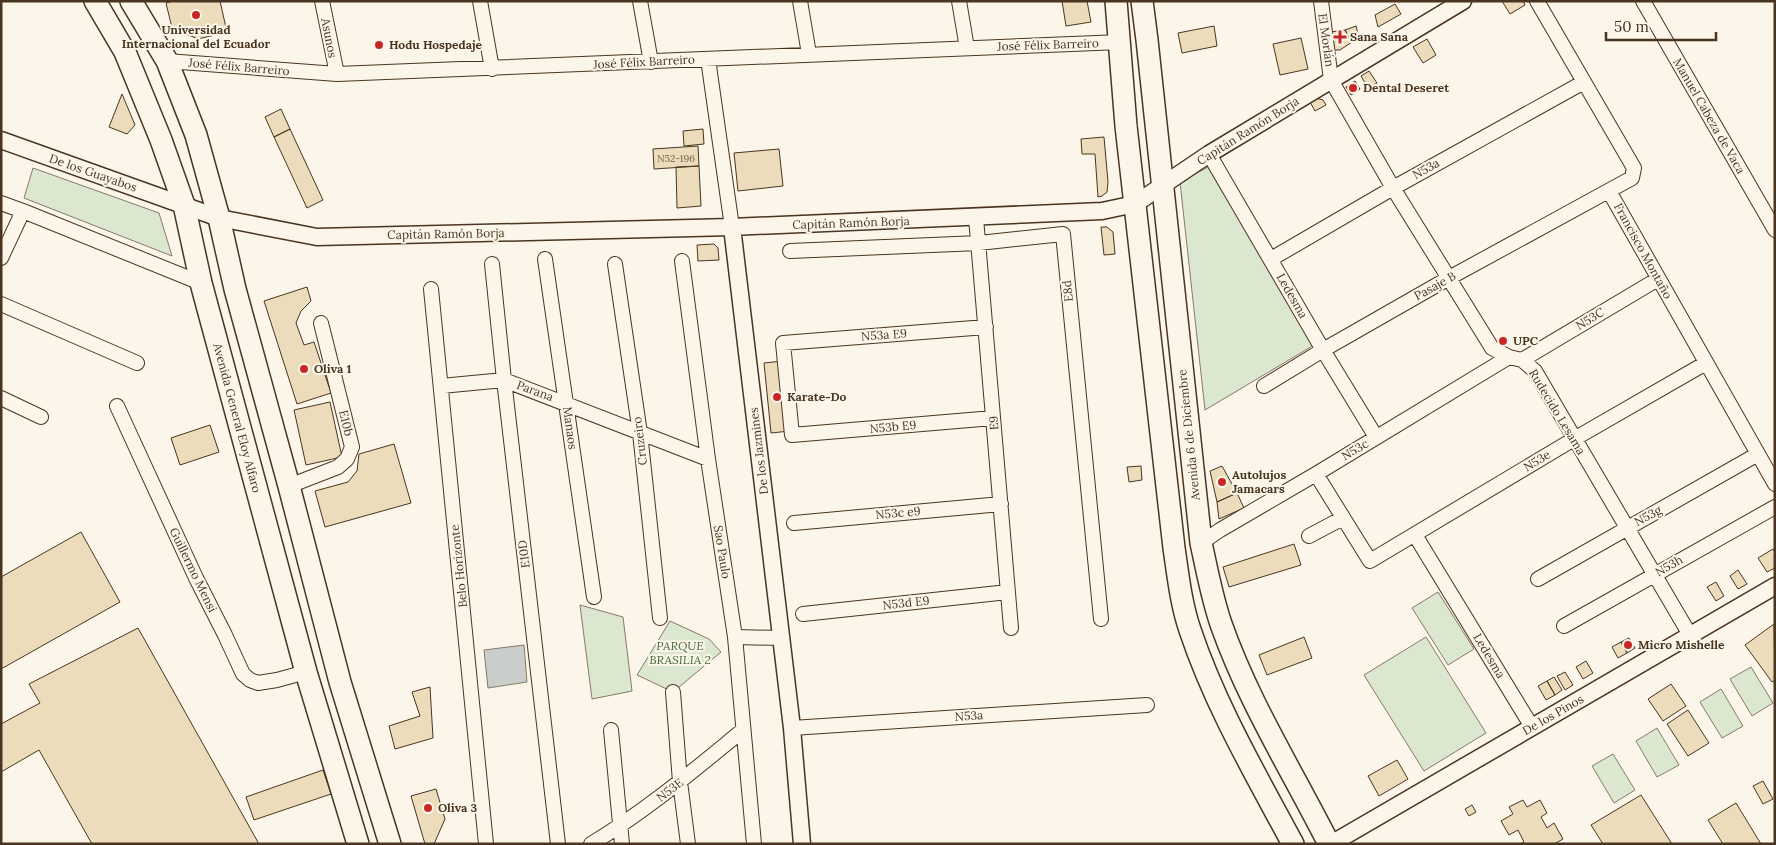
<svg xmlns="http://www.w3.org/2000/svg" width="1776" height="845" font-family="Lora,serif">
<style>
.green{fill:#dce7d0;stroke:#887966}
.water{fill:#c9cecd;stroke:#887966}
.building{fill:#ecdcbc;stroke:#4a3520}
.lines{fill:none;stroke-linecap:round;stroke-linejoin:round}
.minor-casing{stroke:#4a3520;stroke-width:16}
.tertiary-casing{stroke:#4a3520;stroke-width:19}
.primary-casing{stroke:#4a3520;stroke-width:24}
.minor{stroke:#fbf6e9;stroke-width:14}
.tertiary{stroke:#fbf6e9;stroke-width:16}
.primary{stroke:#fbf6e9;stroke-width:21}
.poi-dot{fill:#c62828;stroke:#fbf6e9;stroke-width:2}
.labels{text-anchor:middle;stroke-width:4;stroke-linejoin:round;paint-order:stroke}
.number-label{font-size:10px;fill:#725f47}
.poi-label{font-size:12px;font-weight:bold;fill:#4a3520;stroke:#fbf6e9;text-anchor:start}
.street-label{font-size:12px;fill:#4a3520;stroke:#fbf6e9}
.park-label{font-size:12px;font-style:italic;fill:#436837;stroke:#fbf6e9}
</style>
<rect width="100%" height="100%" fill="#fbf6e9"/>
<path class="green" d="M1208,167L1314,345L1205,410L1180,182Z
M33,168L159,213L172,256L24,198Z
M1438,592L1474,649L1448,665L1412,608Z
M580,605L623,617L632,691L592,699Z
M670,621L709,639L721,652L673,692L637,675Z
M1426,637L1486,733L1424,771L1364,675Z
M1751,667L1773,703L1752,716L1730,679Z
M1721,689L1743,726L1722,738L1700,702Z
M1657,728L1679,765L1657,777L1636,741Z
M1613,754L1635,790L1614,803L1592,766Z"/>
<path class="water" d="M524,645L527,682L488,688L484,650Z"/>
<path class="building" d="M173,1H220L227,32L198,39L172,28L166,3Z
M1062,1H1087L1091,22L1066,26Z
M1502,1H1523L1525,5L1510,14Z
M1395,4L1401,14L1378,27L1375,15Z
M1214,26L1217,46L1182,53L1178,33Z
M1356,26L1359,37L1352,42L1345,30Z
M1345,30L1352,42L1340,50H1331L1330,32Z
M1301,38L1308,69L1280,75L1273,44Z
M1427,39L1436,55L1423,63L1413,47Z
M1369,71L1377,83L1368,88L1361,76Z
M1355,81L1360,89L1351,95L1346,87Z
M122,94L135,125L127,134L109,127Z
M1316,98L1323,100L1326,105L1315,111L1310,102Z
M281,109L290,129L274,137L265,117Z
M290,129L323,200L307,208L274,137Z
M703,129L704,144L684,146L683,131Z
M1104,137L1108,182L1107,192L1102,196L1098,197L1095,154H1082L1081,139Z
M698,146L699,166L654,169L653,149Z
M779,149L783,186L738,191L734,153Z
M699,166L701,206L677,208L676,167Z
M1101,227H1107L1113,232L1115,254L1104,255Z
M714,244L718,248L719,260L698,261L697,245Z
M307,287L311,301L301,311L296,323L304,345L314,342L331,393L297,404L264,301Z
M783,361L790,431L771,433L764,363Z
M330,402L342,457L306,465L294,410Z
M210,425L219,452L180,465L171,438Z
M394,444L411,503L325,527L315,491L348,482L357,471L359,454Z
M1141,466L1142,480L1129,482L1127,467Z
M1222,466L1237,493L1217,502L1210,471Z
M1237,493L1244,508L1219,519L1217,502Z
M81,532L120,602L1,669V577Z
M1294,544L1301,565L1229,587L1223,567Z
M1773,549L1775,552V568L1767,572L1758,558Z
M1738,570L1747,584L1738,589L1730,576Z
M1716,582L1724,596L1716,601L1707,587Z
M1774,624L1775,680L1772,682L1745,645Z
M138,628L259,844H92L39,750L1,772V724L40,703L29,684Z
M1304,637L1312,658L1267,675L1259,655Z
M1629,638L1635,648L1627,653L1621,642Z
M1621,642L1627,653L1618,658L1612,647Z
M1586,661L1593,673L1583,679L1576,667Z
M1565,672L1573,685L1565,690L1557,676Z
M1554,677L1562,690L1555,695L1547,681Z
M1547,681L1555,695L1546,700L1538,686Z
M1671,684L1686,706L1663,721L1648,699Z
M430,687L433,738L395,749L389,726L420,716L412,692Z
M1688,710L1709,743L1688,756L1667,724Z
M1397,760L1408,779L1379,796L1368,776Z
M323,770L331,794L254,820L246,797Z
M1763,781L1773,799L1763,804L1753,786Z
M436,789L445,819L434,844H425L411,796Z
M1641,795L1672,844H1603L1591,825Z
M1523,800L1527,807L1540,800L1547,813L1541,817L1547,828L1554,823L1563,839L1554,844H1520L1524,842L1518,830L1509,835L1501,821L1513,814L1509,807Z
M1736,803L1761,844H1723L1708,820Z
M1472,805L1476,812L1469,816L1465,809Z"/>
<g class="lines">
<defs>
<path id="minor" d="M322,1L337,74
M480,1L492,69
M640,1L651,62
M800,1L809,54
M959,1L967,48
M1321,1L1331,80L1393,188L1492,348L1509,357L1522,360L1535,371L1690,635
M1643,1L1775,230
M708,59L732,227
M167,61L337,74L1121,42
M1209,154L1323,350L1376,437
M1609,191L1775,484
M1,203L23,211
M976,218L1011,628
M790,251L979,243L1063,234L1101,619
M1,258L23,211L201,283
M545,259L594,597
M1271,259L1393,188L1584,82
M682,261L708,459L735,637L754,844
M492,264L504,380L558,844
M615,264L640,433L660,618
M431,289L486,844
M1,304L137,363
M986,327L783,343L792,435L993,418
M1522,360L1658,279
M441,386L504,380L708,459
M1264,386L1323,350L1449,278L1632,178L1634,168L1537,1
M1,398L41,417
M117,406L196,578L225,635L243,674L250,680L258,683L277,680L306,672
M1316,474L1370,561L1574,439L1706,363
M289,486L338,467L347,459L352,447L321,323
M794,523L1001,504
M1415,535L1532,727
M1309,536L1343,518
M1201,543L1220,530L1316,474L1509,357
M1538,579L1758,454
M803,614L1008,592
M1564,626L1775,507
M735,637L781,638
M673,692L680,782L688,844
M792,728L1147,705
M611,730L622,844
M591,844C646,811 694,770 743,730"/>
<path id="tertiary" d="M1,140L219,218L317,237L732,227L1102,211L1135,204L1209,154L1463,1
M732,227L792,728L802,844
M1331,844L1775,586"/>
<path id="primary" d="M95,1L125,52L161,140L184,205L201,283L306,672L358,844
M131,1L167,61L196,135L219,218L235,289L289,486L340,682L390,844
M1116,1L1126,126L1174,548C1178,575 1181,604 1190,630C1215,705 1256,775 1293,844
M1142,1L1147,40L1201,543C1207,570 1212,598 1221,624C1248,701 1292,771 1329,844"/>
</defs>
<use href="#minor" class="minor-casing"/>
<use href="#tertiary" class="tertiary-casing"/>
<use href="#primary" class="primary-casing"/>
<use href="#minor" class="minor"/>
<use href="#tertiary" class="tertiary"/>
<use href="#primary" class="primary"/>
</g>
<g class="poi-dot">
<circle cx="196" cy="15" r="5"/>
<path d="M1337.5 29.5h5v5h5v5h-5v5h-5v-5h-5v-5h5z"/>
<circle cx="379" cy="45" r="5"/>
<circle cx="1353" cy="88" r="5"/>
<circle cx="1503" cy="341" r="5"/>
<circle cx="304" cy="369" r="5"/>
<circle cx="777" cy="397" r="5"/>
<circle cx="1222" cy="482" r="5"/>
<circle cx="1628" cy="645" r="5"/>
<circle cx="428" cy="808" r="5"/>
</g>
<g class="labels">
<g class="number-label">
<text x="676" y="162">N52-196</text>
</g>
<g class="poi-label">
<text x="196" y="34" text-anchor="middle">Universidad<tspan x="196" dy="14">Internacional del Ecuador</tspan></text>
<text x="1350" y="41">Sana Sana</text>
<text x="389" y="49">Hodu Hospedaje</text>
<text x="1363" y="92">Dental Deseret</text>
<text x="1513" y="345">UPC</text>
<text x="314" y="373">Oliva 1</text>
<text x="787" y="401">Karate-Do</text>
<text x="1232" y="479">Autolujos<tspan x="1232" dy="14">Jamacars</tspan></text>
<text x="1638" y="649">Micro Mishelle</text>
<text x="438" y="812">Oliva 3</text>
</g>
<g class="street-label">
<text transform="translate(329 38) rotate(79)" y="4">Asunos</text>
<text transform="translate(1326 40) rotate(82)" y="4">El Morlán</text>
<text transform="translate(1048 45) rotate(-2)" y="4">José Félix Barreiro</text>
<text transform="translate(644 62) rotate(-3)" y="4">José Félix Barreiro</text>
<text transform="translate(239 67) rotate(5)" y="4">José Félix Barreiro</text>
<text transform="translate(1709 116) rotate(60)" y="4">Manuel Cabeza de Vaca</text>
<text transform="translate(1248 131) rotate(-32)" y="4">Capitán Ramón Borja</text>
<text transform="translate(1426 169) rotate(-29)" y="4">N53a</text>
<text transform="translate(93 173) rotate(19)" y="4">De los Guayabos</text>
<text transform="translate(851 223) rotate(-2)" y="4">Capitán Ramón Borja</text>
<text transform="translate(446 234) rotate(-1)" y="4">Capitán Ramón Borja</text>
<text transform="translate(1643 251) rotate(61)" y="4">Francisco Montaño</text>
<text transform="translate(1435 286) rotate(-29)" y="4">Pasaje B</text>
<text transform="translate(1068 291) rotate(-96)" y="4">E8d</text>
<text transform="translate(1292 296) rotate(60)" y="4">Ledesma</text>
<text transform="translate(1590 319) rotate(-31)" y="4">N53C</text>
<text transform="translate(884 335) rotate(-4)" y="4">N53a E9</text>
<text transform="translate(535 391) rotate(20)" y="4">Parana</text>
<text transform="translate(1557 412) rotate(59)" y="4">Rudecido Lesama</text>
<text transform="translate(237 418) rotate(75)" y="4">Avenida General Eloy Alfaro</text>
<text transform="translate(346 423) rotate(76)" y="4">E10b</text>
<text transform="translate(994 423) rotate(-95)" y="4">E9</text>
<text transform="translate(893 427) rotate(-5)" y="4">N53b E9</text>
<text transform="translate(570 428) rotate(82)" y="4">Manaos</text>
<text transform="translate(1189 435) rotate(-96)" y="4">Avenida 6 de Diciembre</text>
<text transform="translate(640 441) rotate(-97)" y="4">Cruzeiro</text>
<text transform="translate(1355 450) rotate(-31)" y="4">N53c</text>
<text transform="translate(759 451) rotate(-97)" y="4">De los Jazmines</text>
<text transform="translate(1537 461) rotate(-31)" y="4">N53e</text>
<text transform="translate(898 513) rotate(-5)" y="4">N53c e9</text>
<text transform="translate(1648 516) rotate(-29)" y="4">N53g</text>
<text transform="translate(722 552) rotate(81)" y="4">Sao Paulo</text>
<text transform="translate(524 554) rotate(-97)" y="4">E10D</text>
<text transform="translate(459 566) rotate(-96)" y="4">Belo Horizonte</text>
<text transform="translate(1669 566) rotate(-30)" y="4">N53h</text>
<text transform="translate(193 570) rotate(64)" y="4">Guillermo Mensi</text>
<text transform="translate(906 603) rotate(-6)" y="4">N53d E9</text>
<text transform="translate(1489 656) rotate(59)" y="4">Ledesma</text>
<text transform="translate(1553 715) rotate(-30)" y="4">De los Pinos</text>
<text transform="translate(969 716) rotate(-4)" y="4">N53a</text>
<text transform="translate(670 790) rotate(-37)" y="4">N53E</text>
</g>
<g class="park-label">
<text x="680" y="650">PARQUE<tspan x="680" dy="14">BRASILIA 2</tspan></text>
</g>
</g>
<rect width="1776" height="845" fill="none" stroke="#4a3520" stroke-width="5"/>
<path d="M1606 32v8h110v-8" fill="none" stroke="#4a3520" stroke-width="2.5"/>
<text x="1614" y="32" font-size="15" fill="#4a3520" stroke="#fbf6e9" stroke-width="4" paint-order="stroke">50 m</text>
</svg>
